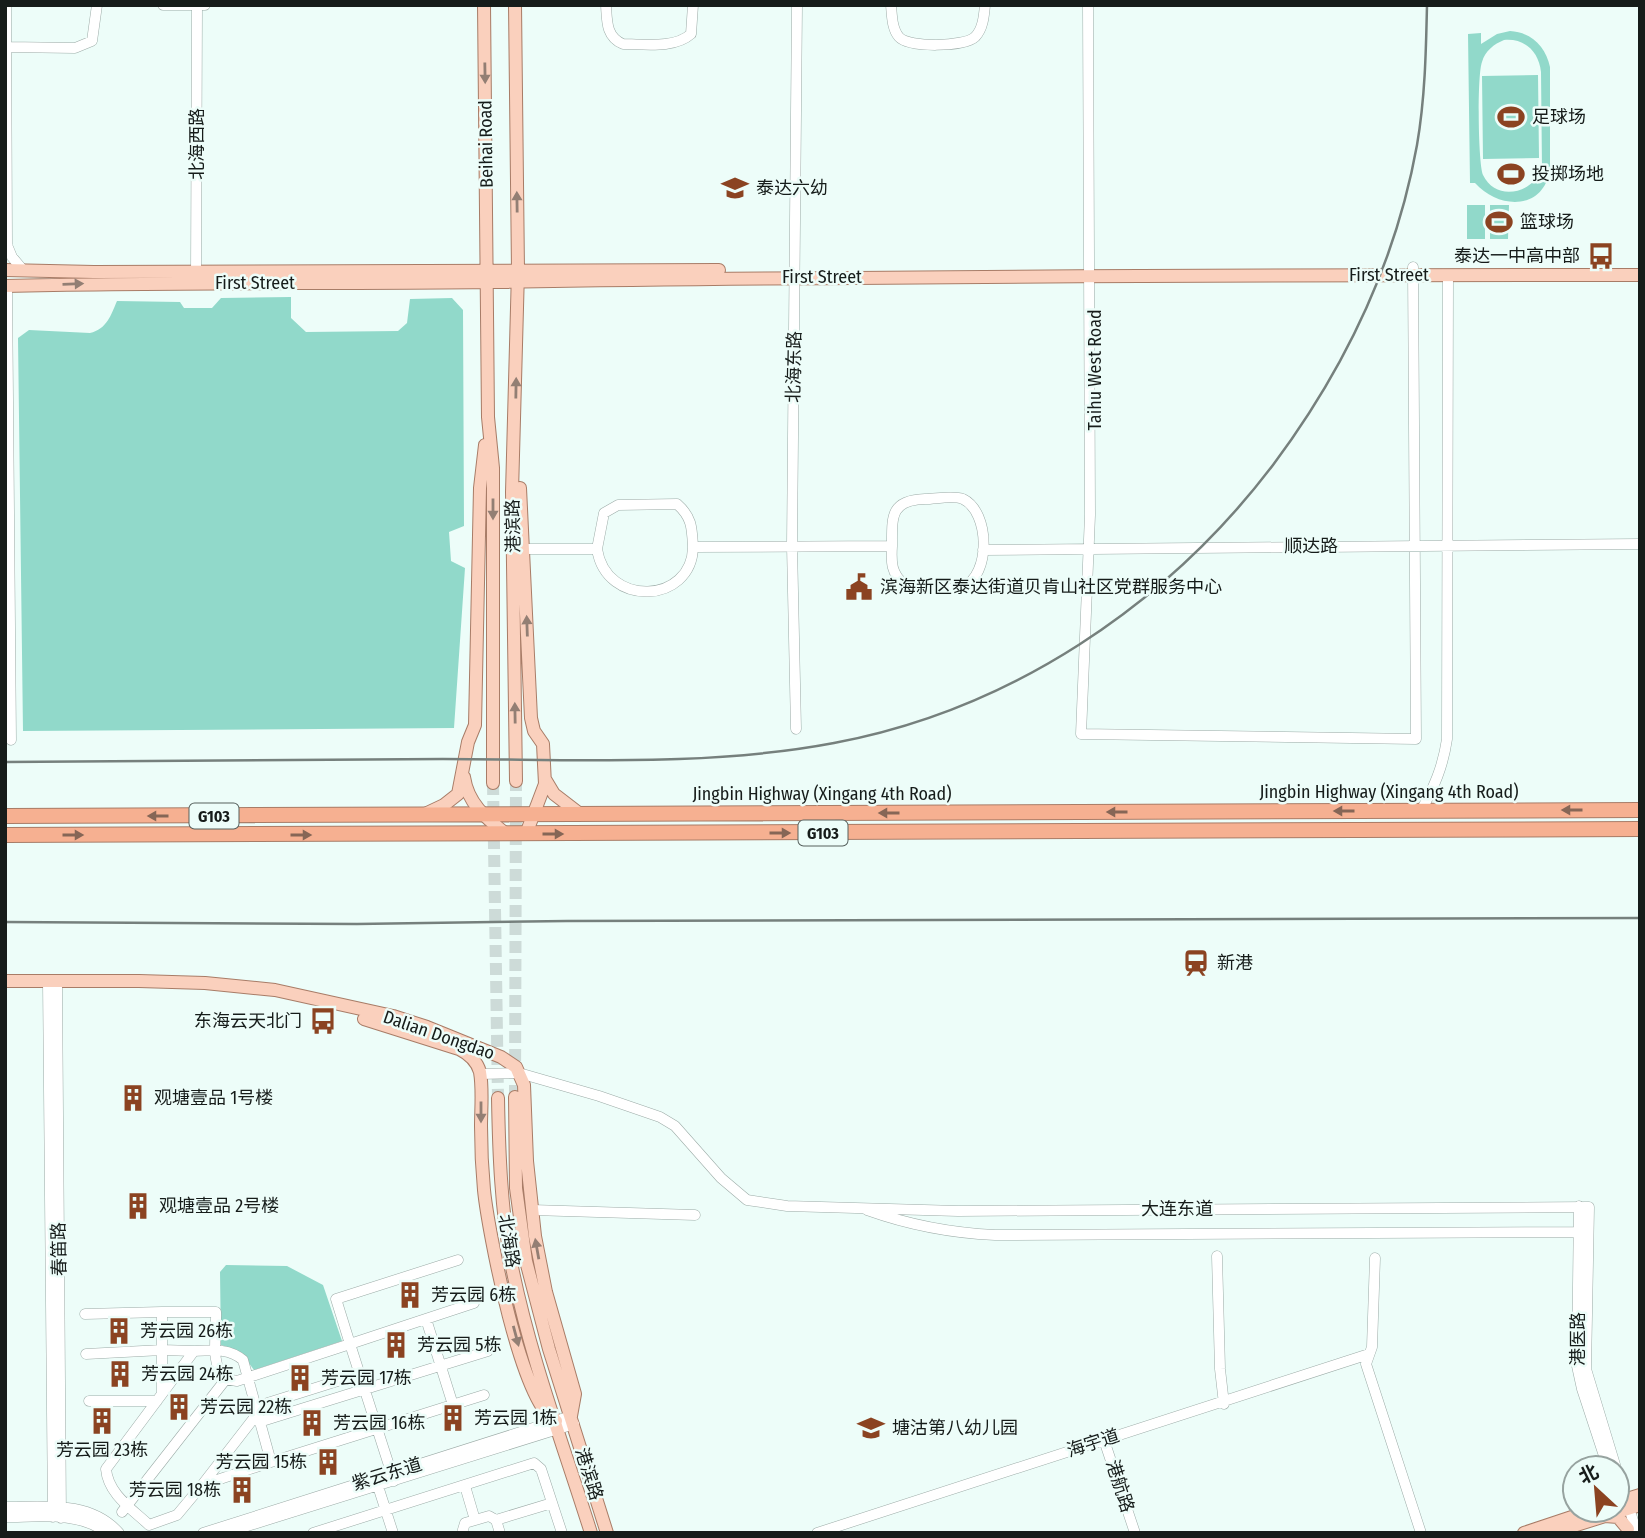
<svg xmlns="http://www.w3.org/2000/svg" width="1645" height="1538" font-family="'Fira Sans Condensed','Noto Sans SC',sans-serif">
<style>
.green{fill:#91d9ca;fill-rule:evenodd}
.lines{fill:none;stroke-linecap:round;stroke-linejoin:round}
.major-tunnel{stroke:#cddbd8;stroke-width:12;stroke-dasharray:12 6;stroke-linecap:butt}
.minor-casing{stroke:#9caba7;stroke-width:11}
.major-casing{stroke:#a87c67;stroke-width:14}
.highway-casing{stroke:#a87c67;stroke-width:16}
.minor{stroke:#fff;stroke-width:10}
.major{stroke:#fad0bd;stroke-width:12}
.highway{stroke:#f6b091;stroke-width:14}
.rail{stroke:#76807d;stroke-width:2.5}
.oneway{fill:#937f74}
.oneway2{fill:#866656}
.labels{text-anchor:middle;stroke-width:5;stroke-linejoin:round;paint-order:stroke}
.shield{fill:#edfdf9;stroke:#56605d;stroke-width:2}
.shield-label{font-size:16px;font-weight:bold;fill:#161c1a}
.poi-label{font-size:18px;fill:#161c1a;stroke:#edfdf9;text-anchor:start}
.street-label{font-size:18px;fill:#161c1a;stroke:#edfdf9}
</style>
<rect width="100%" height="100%" fill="#edfdf9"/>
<path class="green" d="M1510,31C1531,32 1546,47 1550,67V166C1547,210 1500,211 1475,183H1470L1468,34L1481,33V44L1497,34ZM1504,40C1525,38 1539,52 1541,72L1542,169C1532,194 1496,202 1483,175C1478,163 1477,75 1482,62C1485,51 1494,44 1504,40Z
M1538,75L1539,158L1483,159L1482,76Z
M1467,205H1485V239H1467Z
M1490,205H1509L1508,239H1490Z
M291,297V318L306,332L398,331L407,323L410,299L452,298L463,310L464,526L449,532L451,561L465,568L454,728L23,731L18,338L29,330L90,333C107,329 111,315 117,301L180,302L184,308H212L221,298Z
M226,1265L287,1266L323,1285L342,1341L254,1370C244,1356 237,1349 221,1345L220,1272Z"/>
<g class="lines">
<path class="major-tunnel" d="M493,783L498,1098
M515,1097L516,781"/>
<defs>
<path id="minor" d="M6,5L7,245L12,257L23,270
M163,5H205
M606,5C607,21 606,37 623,44C644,44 674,49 691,34L693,5
M891,5C892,16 892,29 899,37C909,48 964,47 975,37C983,29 984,16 985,5
M1088,5L1090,515L1081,734L1416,739L1413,267
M8,47L75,48L92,41L97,5
M196,279L197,5
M7,286L11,740
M524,549H597L604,513L618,505L677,504C692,517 692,528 693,547L892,546C892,517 890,500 925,499C936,499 953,495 963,499C990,512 991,575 963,587C952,591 917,588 905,585C891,574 891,562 892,546
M597,549C606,608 692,604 693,547
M983,550L1640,544
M796,729L792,546L797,5
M1421,811C1434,787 1443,767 1447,739L1448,275
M48,981L53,1517
M57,981L61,1518
M480,1074L519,1073L599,1096L660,1117L675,1126L721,1178L747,1200L787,1206L958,1211L1589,1207L1586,1369L1616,1468
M1579,1206L1577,1366L1582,1389L1608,1468
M532,1210L695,1215
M867,1210C909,1225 951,1233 995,1235L1588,1232
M1217,1256L1220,1369L1224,1404
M1375,1258L1372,1347L1366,1364L1421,1533
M458,1260L336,1299L350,1344L474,1303
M85,1314L162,1312
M426,1319L453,1405
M194,1351L162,1350V1312H216C217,1332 209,1366 226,1379
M86,1354L162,1350V1392
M89,1401H157
M255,1407L360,1374
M259,1422L488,1351
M1104,1440L1135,1533
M271,1462L484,1395
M1617,1471L1637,1533
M376,1480L393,1533
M202,1485L177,1515L149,1525C132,1509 108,1494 106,1469L194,1351C212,1350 229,1348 243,1360L271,1462L202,1485L257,1414
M465,1486L475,1520
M5,1507C44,1507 90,1500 119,1533
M122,1512L226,1379L237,1381L350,1344L394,1481
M5,1517C39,1517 79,1511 107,1533
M496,1520L552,1503
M203,1533L571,1416
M225,1533L574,1424
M313,1533L534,1463L541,1469L562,1533
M462,1533L465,1523L489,1516L496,1520L500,1533
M817,1533L1369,1354"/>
<path id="major" d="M484,5L488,417L493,468V783
M515,5L518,271L512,492L516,781
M5,270L94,272L719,270
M5,286C167,282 328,284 490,282C873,276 1256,275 1640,275
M520,488L531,718L534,731L543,744L545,784L526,834
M464,777C468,804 486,818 506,834
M545,779L554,794L580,814
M425,814L444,805L458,794L468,742L475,725L480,488L485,445
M5,981H139L205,983L275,990L393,1016L427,1027L501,1057L516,1067L524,1085L527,1161L535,1236L546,1292L575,1394L571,1416
M364,1019L459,1049C469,1054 477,1061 480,1072C483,1089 481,1109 481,1126C481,1147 482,1169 484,1190C488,1230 522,1408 556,1421
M515,1097L516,1188L526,1261L549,1349L607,1533
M498,1098C499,1153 501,1208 511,1262C529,1354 563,1444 591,1533
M1617,1502L1640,1495
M1605,1516L1618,1517L1628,1529
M1524,1533L1593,1510
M1551,1533L1640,1505"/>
<path id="highway" d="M5,816L1640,810
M5,835L1640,829"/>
</defs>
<use href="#minor" class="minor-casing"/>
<use href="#major" class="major-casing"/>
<use href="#highway" class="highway-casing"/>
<use href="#minor" class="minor"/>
<use href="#major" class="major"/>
<use href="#highway" class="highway"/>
<path class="rail" d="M5,762C151,760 297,759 443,759C572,759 708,767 834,743C1010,710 1166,606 1273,465C1344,370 1396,262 1417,145C1425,99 1426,52 1427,5
M5,922L357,924L567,921L1640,918"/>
</g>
<defs><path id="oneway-solid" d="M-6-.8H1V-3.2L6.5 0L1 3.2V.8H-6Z" transform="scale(1.75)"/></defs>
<g class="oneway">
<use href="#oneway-solid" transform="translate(485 73) rotate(89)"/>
<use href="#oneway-solid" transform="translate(517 202) rotate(-91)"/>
<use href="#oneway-solid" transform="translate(73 284) rotate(-2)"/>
<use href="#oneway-solid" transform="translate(516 388) rotate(-89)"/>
<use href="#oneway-solid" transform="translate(493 509) rotate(90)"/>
<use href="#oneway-solid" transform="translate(527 626) rotate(-92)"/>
<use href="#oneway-solid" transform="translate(515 713) rotate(-91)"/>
<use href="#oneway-solid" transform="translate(481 1112) rotate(90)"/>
<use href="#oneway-solid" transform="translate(537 1249) rotate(-100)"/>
<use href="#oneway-solid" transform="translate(516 1336) rotate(75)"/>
</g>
<g class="oneway2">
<use href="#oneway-solid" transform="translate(1572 810) rotate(180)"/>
<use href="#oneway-solid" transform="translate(1344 811) rotate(180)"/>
<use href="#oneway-solid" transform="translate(1117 812) rotate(180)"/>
<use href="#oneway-solid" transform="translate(889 813) rotate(180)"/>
<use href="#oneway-solid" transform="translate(158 816) rotate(180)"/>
<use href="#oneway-solid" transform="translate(780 833)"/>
<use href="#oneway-solid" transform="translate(553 834)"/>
<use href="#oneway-solid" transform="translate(73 835)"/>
<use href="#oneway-solid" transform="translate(301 835)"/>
</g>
<defs>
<symbol id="stadium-bare" viewBox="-9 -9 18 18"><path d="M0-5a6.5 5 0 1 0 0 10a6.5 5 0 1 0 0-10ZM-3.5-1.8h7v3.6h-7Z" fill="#8b4321" stroke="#edfdf9" stroke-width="2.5" paint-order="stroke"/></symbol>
<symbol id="school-bare" viewBox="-9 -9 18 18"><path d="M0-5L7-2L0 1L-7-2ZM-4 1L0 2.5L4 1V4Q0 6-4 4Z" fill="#8b4321" stroke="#edfdf9" stroke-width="2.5" paint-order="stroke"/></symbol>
<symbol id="bus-bare" viewBox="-9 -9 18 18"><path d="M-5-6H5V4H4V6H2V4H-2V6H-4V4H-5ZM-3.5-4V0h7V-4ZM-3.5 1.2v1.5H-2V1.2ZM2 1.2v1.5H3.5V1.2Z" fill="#8b4321" stroke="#edfdf9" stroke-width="2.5" paint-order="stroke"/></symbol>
<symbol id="civic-bare" viewBox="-9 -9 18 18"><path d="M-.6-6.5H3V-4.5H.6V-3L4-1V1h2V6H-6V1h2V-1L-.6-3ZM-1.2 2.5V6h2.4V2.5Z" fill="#8b4321" stroke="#edfdf9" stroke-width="2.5" paint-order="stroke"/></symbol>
<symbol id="station-bare" viewBox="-9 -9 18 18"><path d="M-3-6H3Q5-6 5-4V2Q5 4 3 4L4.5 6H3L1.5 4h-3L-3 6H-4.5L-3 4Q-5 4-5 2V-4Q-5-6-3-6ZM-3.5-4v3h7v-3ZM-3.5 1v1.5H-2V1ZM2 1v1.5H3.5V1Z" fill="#8b4321" stroke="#edfdf9" stroke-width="2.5" paint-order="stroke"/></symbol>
<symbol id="building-bare" viewBox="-9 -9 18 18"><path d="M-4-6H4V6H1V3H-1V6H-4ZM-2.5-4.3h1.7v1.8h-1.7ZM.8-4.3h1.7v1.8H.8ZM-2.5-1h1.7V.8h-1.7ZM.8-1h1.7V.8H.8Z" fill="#8b4321" stroke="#edfdf9" stroke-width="2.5" paint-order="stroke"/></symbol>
</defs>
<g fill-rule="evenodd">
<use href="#stadium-bare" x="1492" y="98" width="38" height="38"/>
<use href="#stadium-bare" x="1492" y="155" width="38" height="38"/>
<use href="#school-bare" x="716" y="169" width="38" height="38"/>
<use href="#stadium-bare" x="1480" y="203" width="38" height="38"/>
<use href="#bus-bare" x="1582" y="237" width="38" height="38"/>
<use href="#civic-bare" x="840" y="568" width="38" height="38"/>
<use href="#station-bare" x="1177" y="944" width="38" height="38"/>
<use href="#bus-bare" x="304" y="1002" width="38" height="38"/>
<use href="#building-bare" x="114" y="1079" width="38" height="38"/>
<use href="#building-bare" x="119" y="1187" width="38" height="38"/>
<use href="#building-bare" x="391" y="1276" width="38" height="38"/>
<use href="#building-bare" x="100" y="1312" width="38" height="38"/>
<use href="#building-bare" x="377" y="1326" width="38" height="38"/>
<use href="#building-bare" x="101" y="1355" width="38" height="38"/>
<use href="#building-bare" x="281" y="1359" width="38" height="38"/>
<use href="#building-bare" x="160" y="1388" width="38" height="38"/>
<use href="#building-bare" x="434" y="1399" width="38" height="38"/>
<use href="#building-bare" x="83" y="1402" width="38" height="38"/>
<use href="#building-bare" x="293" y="1404" width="38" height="38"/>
<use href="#school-bare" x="852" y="1409" width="38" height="38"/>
<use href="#building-bare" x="309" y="1443" width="38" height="38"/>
<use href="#building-bare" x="223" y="1471" width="38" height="38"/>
</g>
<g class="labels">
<g class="shield">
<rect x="189.5" y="803.5" width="49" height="25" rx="5"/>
<rect x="798.5" y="820.5" width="49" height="25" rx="5"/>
</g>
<g class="shield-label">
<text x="214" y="822">G103</text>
<text x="823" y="839">G103</text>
</g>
<g class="poi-label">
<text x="1532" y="123">足球场</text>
<text x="1532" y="180">投掷场地</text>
<text x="756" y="194">泰达六幼</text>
<text x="1520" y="228">篮球场</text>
<text x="1580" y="262" text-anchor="end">泰达一中高中部</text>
<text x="880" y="593">滨海新区泰达街道贝肯山社区党群服务中心</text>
<text x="1217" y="969">新港</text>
<text x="302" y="1027" text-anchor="end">东海云天北门</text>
<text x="154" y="1104">观塘壹品 1号楼</text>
<text x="159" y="1212">观塘壹品 2号楼</text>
<text x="431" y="1301">芳云园 6栋</text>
<text x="140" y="1337">芳云园 26栋</text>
<text x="417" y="1351">芳云园 5栋</text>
<text x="141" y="1380">芳云园 24栋</text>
<text x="321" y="1384">芳云园 17栋</text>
<text x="200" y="1413">芳云园 22栋</text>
<text x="474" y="1424">芳云园 1栋</text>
<text x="333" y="1429">芳云园 16栋</text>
<text x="892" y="1434">塘沽第八幼儿园</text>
<text x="102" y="1456" text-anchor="middle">芳云园 23栋</text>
<text x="307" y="1468" text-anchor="end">芳云园 15栋</text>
<text x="221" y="1496" text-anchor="end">芳云园 18栋</text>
</g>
<g class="street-label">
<text transform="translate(197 144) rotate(-90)" y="6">北海西路</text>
<text transform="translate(486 144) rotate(-91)" y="6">Beihai Road</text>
<text x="1389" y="281">First Street</text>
<text x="822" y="283">First Street</text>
<text x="255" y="289">First Street</text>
<text transform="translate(794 367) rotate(-89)" y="6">北海东路</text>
<text transform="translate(1095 370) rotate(-90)" y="6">Taihu West Road</text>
<text transform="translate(513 526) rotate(-91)" y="6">港滨路</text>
<text x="1311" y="552">顺达路</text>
<text x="1389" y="798">Jingbin Highway (Xingang 4th Road)</text>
<text x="822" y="800">Jingbin Highway (Xingang 4th Road)</text>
<text transform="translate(439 1035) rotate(19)" y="6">Dalian Dongdao</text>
<text x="1177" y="1215">大连东道</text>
<text transform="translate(509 1241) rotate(81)" y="6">北海路</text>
<text transform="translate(59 1249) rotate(-91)" y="6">春笛路</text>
<text transform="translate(1578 1339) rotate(-90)" y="6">港医路</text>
<text transform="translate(1093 1443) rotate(-18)" y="6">海宇道</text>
<text transform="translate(387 1474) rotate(-17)" y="6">紫云东道</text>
<text transform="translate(589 1474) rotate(73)" y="6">港滨路</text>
<text transform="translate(1120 1486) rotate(72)" y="6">港航路</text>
</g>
</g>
<rect width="1645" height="1538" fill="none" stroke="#161c1a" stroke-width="14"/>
<g transform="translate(1596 1489) rotate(334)"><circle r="33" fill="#edfdf9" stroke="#97a3a0" stroke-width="2"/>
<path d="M0-5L12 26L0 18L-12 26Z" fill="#8b4321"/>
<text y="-10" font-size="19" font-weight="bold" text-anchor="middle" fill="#161c1a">北</text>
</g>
</svg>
